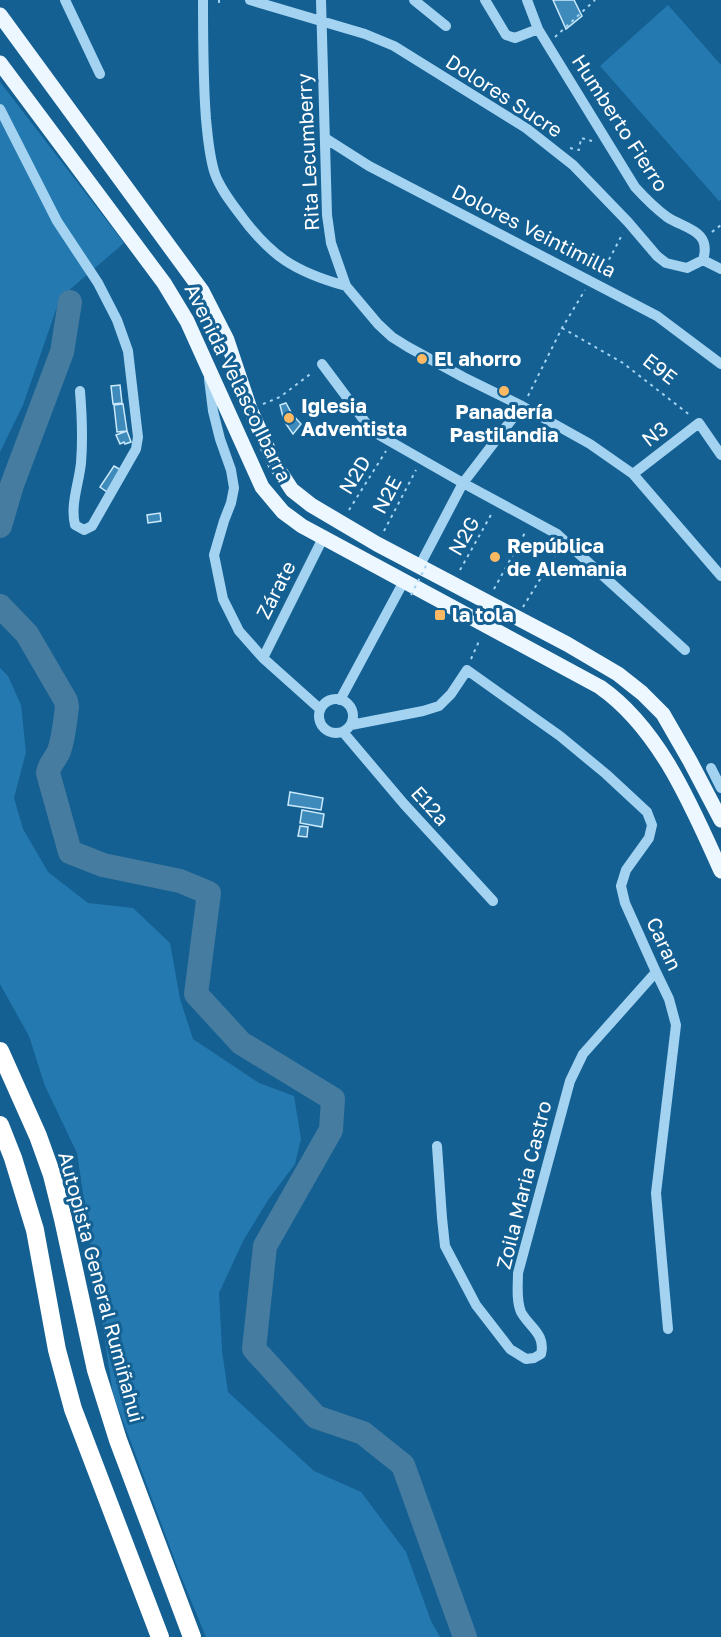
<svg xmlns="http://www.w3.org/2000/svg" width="721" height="1637" font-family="'Golos Text',sans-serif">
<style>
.green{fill:#247ab0}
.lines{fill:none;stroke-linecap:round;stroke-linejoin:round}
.river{stroke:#467ca0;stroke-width:24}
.building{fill:#3d8abb;stroke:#cae9fc;stroke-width:1.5}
.path{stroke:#a3d3f1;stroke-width:2;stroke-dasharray:3 4.5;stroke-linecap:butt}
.minor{stroke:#a3d3f1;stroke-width:10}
.major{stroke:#edf7ff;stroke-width:15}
.highway{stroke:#fff;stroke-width:18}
.path-bridge{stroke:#a3d3f1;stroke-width:2;stroke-dasharray:3 4.5;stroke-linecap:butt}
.poi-dot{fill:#ffb963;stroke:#146093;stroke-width:2}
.labels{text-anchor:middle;stroke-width:6;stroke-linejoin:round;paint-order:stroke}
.street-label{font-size:20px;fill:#fff;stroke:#146093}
.poi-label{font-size:20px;font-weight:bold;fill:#fff;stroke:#146093;text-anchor:start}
</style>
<rect width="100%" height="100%" fill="#146093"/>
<path class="green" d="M668,5L721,65V200L719,201L600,66Z
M0,82L124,243L60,298L23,405L0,452Z
M0,668L8,676L21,705L26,752L14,798L23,829L48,872L88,903L133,908L170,943L180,999L193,1039L259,1083L294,1096L301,1139L295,1164L268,1200L243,1241L219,1293L222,1351L228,1392L314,1471L361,1492L406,1552L431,1621L440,1637H206L180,1574L113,1394L77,1153L45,1086L29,1036L0,984Z"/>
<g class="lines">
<path class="river" d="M0,526L12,485L62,352L70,302
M0,606L27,634L66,701L67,707C65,721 64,737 59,751C56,759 49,764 48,773L70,852L103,865L180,881L209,893L196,994L241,1043L333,1099L331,1130L265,1246L254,1349L316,1417L363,1433L403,1465L465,1637"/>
</g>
<path class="building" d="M553,0H574L582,16L566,29Z
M120,385L122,403L113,404L111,386Z
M286,403L292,414L301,424L293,434L284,421L280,405Z
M123,404L127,431L117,432L114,405Z
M127,431L131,442L125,444L124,442L120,444L116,435Z
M114,466L121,470L107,492L100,487Z
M160,513L161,521L148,523L147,515Z
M290,792L323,798L321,810L288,805Z
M302,810L324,814L322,827L300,823Z
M300,826L308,827L307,837L298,836Z"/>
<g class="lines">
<path class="path" d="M219,0V3
M555,37L595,0
M570,148L579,150L581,138L592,141
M712,232L721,225
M602,273L623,233
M562,328L623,363L691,416
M528,396L562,328L585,290
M263,404L280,397L313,372
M349,510L386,451
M384,531L416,470
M460,570L492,513
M494,589L526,531
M523,607L558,550
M471,659L480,639"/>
<path class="minor" d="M65,0L100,74
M203,0C203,40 203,80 206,119C208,138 209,156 215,174C220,188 230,201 239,213C270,256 295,272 346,286
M250,0L365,34L394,46L526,128L573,165L628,222L657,256L666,263L687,268L703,260
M321,0L327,215L331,243L346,286L378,324L392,337L408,347L463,377L522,406L590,444L633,474L721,576
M414,0L446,26
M485,0L506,35L515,38L538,29
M527,0L538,29L635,187C645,198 655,208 667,217C685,229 712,230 703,260
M0,109L57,221L98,283L117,320L128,351L138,437L136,449L92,526L84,530L75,525C70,505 79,483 81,463C83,439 82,416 80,391
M325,138L369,166L657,316L721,364
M703,260L721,269
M322,364L372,431L463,483L557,534L685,650
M209,379L213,411L220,439L231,470L234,488L231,503L224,521L214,555L223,599L239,631L263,658L320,709
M633,474L699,423L721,455
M420,565L463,483L522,406
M263,658L323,538
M319 716a17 17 0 1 1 34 0a17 17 0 1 1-34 0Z
M340,700L404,581
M351,725L423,711L439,706L451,694L467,670L560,736L606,774L647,812L652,825L649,838L626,870L621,886L625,903L656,972L669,999L676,1025L656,1193L668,1329
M343,732L404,804L493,901
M711,768L721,788
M437,1146L442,1218L445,1246L476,1305L510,1349L526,1359L534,1358L541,1354C546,1334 529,1327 521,1312C516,1300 518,1285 518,1273L570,1081L583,1054L656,972"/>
<path class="major" d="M0,15L202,291L227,340L250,409L275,464L292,490L311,505L377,544L567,644L618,674L642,693L663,714L690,761L721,820
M0,63L164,283L187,321L262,487L283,512L302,526L600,687C660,729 692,807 721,871"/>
<path class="highway" d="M0,1051L38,1136L52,1175L63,1219L96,1370L118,1440L192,1637
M0,1125L13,1158L35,1230L57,1350L73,1409L160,1637"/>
<path class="path-bridge" d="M411,595L428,562"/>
</g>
<g class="poi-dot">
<circle cx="422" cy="359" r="6"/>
<circle cx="504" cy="391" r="6"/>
<circle cx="289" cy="418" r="6"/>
<circle cx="495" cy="557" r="6"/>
<rect x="434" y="609" width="12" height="12" rx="3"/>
</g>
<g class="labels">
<g class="street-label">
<text transform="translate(504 96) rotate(33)" y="7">Dolores Sucre</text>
<text transform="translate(620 123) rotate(57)" y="7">Humberto Fierro</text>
<text transform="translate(308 152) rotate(-93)" y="7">Rita Lecumberry</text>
<text transform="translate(534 231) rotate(27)" y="7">Dolores Veintimilla</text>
<text transform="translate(660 369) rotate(38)" y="7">E9E</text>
<text transform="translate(238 383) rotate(64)" y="7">Avenida Velasco Ibarra</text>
<text transform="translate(655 434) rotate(-38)" y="7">N3</text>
<text transform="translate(355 475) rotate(-58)" y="7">N2D</text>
<text transform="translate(387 495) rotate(-62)" y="7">N2E</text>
<text transform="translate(464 536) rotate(-60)" y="7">N2G</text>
<text transform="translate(276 590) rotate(-63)" y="7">Zárate</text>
<text transform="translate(430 806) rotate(48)" y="7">E12a</text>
<text transform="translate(664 944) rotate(65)" y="7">Caran</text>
<text transform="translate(524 1185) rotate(-76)" y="7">Zoila Maria Castro</text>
<text transform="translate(101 1287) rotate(75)" y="7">Autopista General Rumiñahui</text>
</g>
<g class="poi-label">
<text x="434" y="366">El ahorro</text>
<text x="301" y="413">Iglesia<tspan x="301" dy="23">Adventista</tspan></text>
<text x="504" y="419" text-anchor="middle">Panadería<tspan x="504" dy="23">Pastilandia</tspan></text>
<text x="507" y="553">República<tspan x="507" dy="23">de Alemania</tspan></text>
<text x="452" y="622">la tola</text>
</g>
</g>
</svg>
